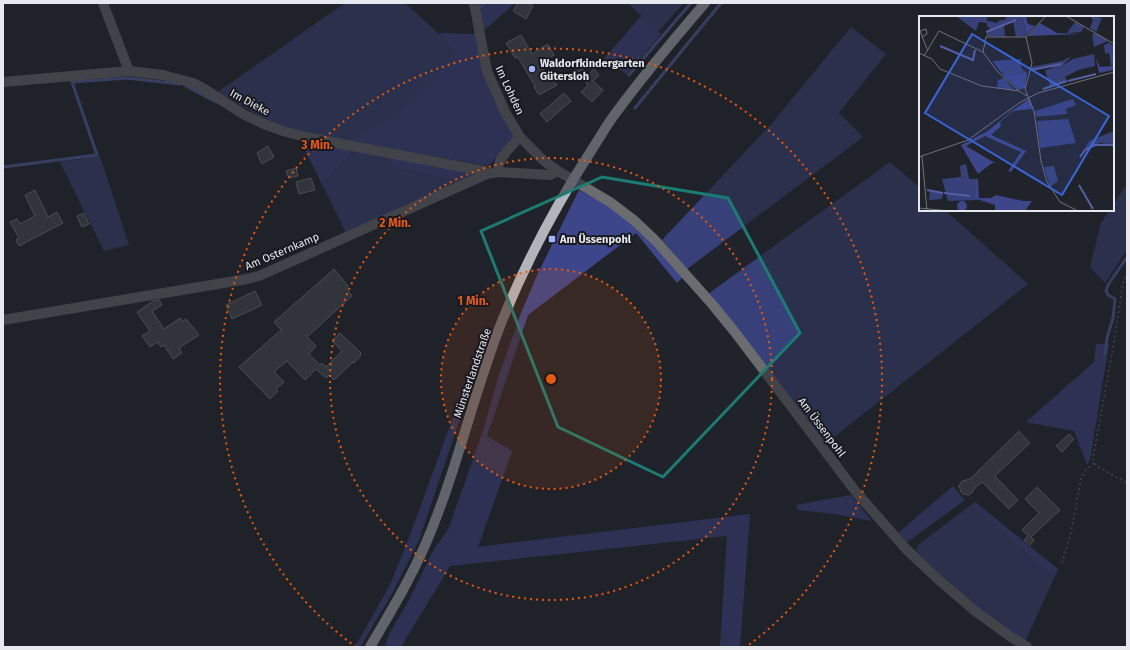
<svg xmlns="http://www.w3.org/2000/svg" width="1130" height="650" font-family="'Fira Sans',sans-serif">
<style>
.green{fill:#384079}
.forest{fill:#3d468a}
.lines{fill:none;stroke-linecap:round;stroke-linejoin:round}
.stream{stroke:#545fa6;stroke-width:3}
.building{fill:#484a52;stroke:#7d7f88}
.path{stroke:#686970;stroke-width:1.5;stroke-dasharray:2 3;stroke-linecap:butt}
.minor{stroke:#6b6c6f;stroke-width:10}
.major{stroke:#b2b4bc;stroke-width:10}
.marked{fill:none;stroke:#1a7c74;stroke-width:3;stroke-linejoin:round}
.ring{fill:none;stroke:#e8590c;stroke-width:2;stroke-dasharray:2 4}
.poi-dot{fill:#a3b2fd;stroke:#181a20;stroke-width:1.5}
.labels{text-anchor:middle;stroke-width:4;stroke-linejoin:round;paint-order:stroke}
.poi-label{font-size:11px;font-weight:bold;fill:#e7e8ed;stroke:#181a20;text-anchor:start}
.street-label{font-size:11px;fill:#e7e8ed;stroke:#181a20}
.inset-river{fill:none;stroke:#545fa6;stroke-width:2}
.inset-road{fill:none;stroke:#707278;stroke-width:1}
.view{fill:#3b65db;fill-opacity:0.15;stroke:#3b65db;stroke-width:2}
.inset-edge{fill:none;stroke:#e7e8ed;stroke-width:2}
.centre{fill:#e8590c;stroke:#181a20;stroke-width:2}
.ring-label{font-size:12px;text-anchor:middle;font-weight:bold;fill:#e8590c;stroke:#181a20;stroke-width:4;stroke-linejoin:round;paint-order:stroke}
</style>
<rect width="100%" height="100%" fill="#21232a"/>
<path class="green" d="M345,3H405L438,33L458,54L395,115L347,140L323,137L286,127L267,120L218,92Z
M628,3H684L658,32Z
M851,27L886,54L839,113L863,137L687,269L662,240L774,121Z
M355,151L388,157L394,168L459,181L346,233L322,184Z
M100,156L129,245L104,251L60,162Z
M890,162L920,188V210H945L1028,284L825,444L708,294Z
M1127,184V250L1105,283L1090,267L1101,223L1110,210H1113V205Z
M975,502V509L1054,578L1025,642L977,608L916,551L918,545Z"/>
<path class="forest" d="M487,3H515L482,32L479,11Z
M641,16L661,34L627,74L603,60Z
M438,33L475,34L516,137L488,166L347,140L395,115L457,54Z
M300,140L355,151L322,184Z
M388,157L473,172V175L459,181L394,168Z
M579,190L607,205L645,233L683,277L677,283L636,233L528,315L487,436L512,451L478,547L750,514L740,647H720L727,536L450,566L401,647H385L389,634L408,602L434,549L448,530L482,434L499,375L521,313L538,273Z
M487,339L419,540L393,592L360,647H355L390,585L407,543L480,344Z
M1096,344H1109L1090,460L1087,465L1074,431L1026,422L1094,362Z
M953,486L965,500L906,543L897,534Z
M851,495L872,521L834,514L798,510L796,505Z
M975,502L1058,569L1054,578L975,509Z"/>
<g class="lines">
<path class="stream" d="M480,7L485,3
M629,75L691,3
M186,86L216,102
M635,108L721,3
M3,167L97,155L72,82L127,78L180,84
M1105,354L1107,338L1113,318L1115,299L1108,295L1106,291L1108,285L1127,257"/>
</g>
<path class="building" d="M518,3H528L533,6L526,19L513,11Z
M521,35L532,54L548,44L554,55L543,62L546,66L543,69L557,85L539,95L534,87L535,86L518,57L515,58L506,43Z
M577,62L584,69L577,72L572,66Z
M594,69L599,75L593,81L603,90L592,102L581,92L588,85L582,78L588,73L589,74Z
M564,93L571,101L547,122L540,114Z
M268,146L274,157L262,164L257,153Z
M296,168L298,176L289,178L286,171Z
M311,178L315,190L299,194L296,182Z
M35,190L48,217L57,212L63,223L19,246L16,240L19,238L10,222L17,219L20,224L35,216L25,195Z
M84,213L89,224L82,227L77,216Z
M334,269L348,286L346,288L352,296L307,337L316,346L309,354L320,365L322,363L326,367L342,351L332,341L340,333L361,353L360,354L361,355L354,363L353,362L334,380L329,375L326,378L316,369L305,380L287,361L274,372L284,382L276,389L278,391L270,399L239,367L281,330L274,322Z
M255,291L262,305L232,319L226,305Z
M159,300L162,305L152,311L164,329L180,318L182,322L186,319L199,335L179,348L182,353L173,359L164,345L161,347L158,342L150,347L142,336L150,331L137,312L153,301Z
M1019,431L1030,443L995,476L1018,500L1009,509L982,482L975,488L972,493L969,495L963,494L961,492L959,486L962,481L970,479Z
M1069,434L1074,439L1062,452L1056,446Z
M1037,487L1060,510L1031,537L1034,540L1030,545L1024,540L1028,536L1022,530L1039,513L1025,499Z"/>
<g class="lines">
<path class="path" d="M1127,272L1123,284L1113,348L1093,458L1094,463L1098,467L1127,483
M1062,563L1071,532L1081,479L1086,470L1094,463"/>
<path class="minor" d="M103,3L129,71
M474,3L487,71L505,112L520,137L544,161L558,171L610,202L635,221L655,240L712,304L734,331L856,492L906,549L939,580L975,611L1011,637L1027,647
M3,82L129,71L163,75L193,83L203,88L243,114L264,124L283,131L305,137L484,171L487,174
M498,172C497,158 511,147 520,137
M3,320L247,279L259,276L487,174L498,172L550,175L558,171"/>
<path class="major" d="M370,647C390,613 410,580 426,543C457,471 473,394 502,321C526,262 556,205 591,151C599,139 606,126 615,114C643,76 674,39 705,3"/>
</g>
<path d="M0 0H1130V650H0ZM602,177L728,198L800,333L663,477L558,427L481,231Z" fill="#21232a" fill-opacity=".55" fill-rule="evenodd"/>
<path class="marked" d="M602,177L728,198L800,333L663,477L558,427L481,231Z"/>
<circle cx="551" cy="379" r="110" fill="#e8590c" fill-opacity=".12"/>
<g class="ring">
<circle cx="551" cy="379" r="110"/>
<circle cx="551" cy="379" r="221"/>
<path d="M356 647A331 331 0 1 1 746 647"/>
</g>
<g class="poi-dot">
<circle cx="532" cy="69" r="4"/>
<rect x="548" y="235" width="8" height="8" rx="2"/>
</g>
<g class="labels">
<g class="poi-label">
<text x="540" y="67">Waldorfkindergarten<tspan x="540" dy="13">Gütersloh</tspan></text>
<text x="560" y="243">Am Üssenpohl</text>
</g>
<g class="street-label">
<text transform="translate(510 90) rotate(65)" y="4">Im Lohden</text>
<text transform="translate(250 102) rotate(28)" y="4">Im Dieke</text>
<text transform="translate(282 251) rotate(-23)" y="4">Am Osternkamp</text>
<text transform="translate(472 373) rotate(-71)" y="4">Münsterlandstraße</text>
<text transform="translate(822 427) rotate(53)" y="4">Am Üssenpohl</text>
</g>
</g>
<g transform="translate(919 16)">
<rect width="195" height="195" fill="#21232a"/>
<path d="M37,0H68V7L60,6L57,15ZM86,0H106L72,14L68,10V5L79,7V5L88,3ZM171,0L183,2L177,16L171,12L174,4ZM104,2L107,20L97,21L94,6ZM156,6L165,11L162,16L148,17ZM85,9L86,21L67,20L68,16ZM176,17L189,25L175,31L173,19ZM190,27L195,30V50H192L190,37L186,38L185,29ZM175,38L176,50L159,54L146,61L148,65L131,70L126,54L134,52L133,49L111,54L112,51L143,45L153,40L143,50L154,43ZM103,43L101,46L105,58L93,61L85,60L73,45ZM85,62L89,67L96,74L78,72L79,64ZM154,83L157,89L147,93L148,98L117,101L116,95ZM149,103L157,127L121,132L118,105ZM195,115V129L181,127L166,133L170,125ZM47,148L50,163H57V179L54,181L60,184L29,185L23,163L42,161L41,150ZM135,150L139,165L131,171L125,151ZM11,175L24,177L23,183L10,184Z" fill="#384079"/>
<path d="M106,0H111L107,2L109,8L116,10L107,19L104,2L85,9ZM121,7L138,17L162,18L109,20ZM177,42L181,51L195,50V54L180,57ZM104,54L108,57L106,72L100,74L85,60L105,58ZM110,83L112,87L116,101L113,93L94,95L81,106L82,110L72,119L107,135L92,156L89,155L102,136L66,120L47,130L76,147H73L59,158L42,129L69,115L94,94ZM57,163H59L60,182H72L77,179L104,185H113L106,195H76V189L52,181L57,179ZM38 190a5 5 0 1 1 10 0a5 5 0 1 1-10 0Z" fill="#3d468a"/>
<path class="inset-river" d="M67,16L97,4M21,30L54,44L56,34M112,54L143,48M149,65L177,58M124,73L148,65M161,141L166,134L176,129H195M160,169L174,193M8,174L24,177M25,177L51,180"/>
<path class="inset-road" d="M127,0L107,21L113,47L106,73L115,95L122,145L128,166L141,186L159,195M147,0L195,28M3,21L8,18L7,13L1,15L3,20L8,33L9,34M64,36L67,21H107M0,37L13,43L21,53L63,70L100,75L108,80M5,40L20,15L64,36L78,55L100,75M3,140L8,195M0,141L49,124L100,87L119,77L195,56M0,192L31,195"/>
<path class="view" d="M53,18L190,100L143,179L6,97Z"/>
<rect width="195" height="195" class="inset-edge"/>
</g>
<circle cx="551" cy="379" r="6" class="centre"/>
<g class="ring-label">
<text x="317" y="149">3 Min.</text>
<text x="395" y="227">2 Min.</text>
<text x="473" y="305">1 Min.</text>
</g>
<rect width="1130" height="650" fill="none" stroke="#e7e8ed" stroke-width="8"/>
</svg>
